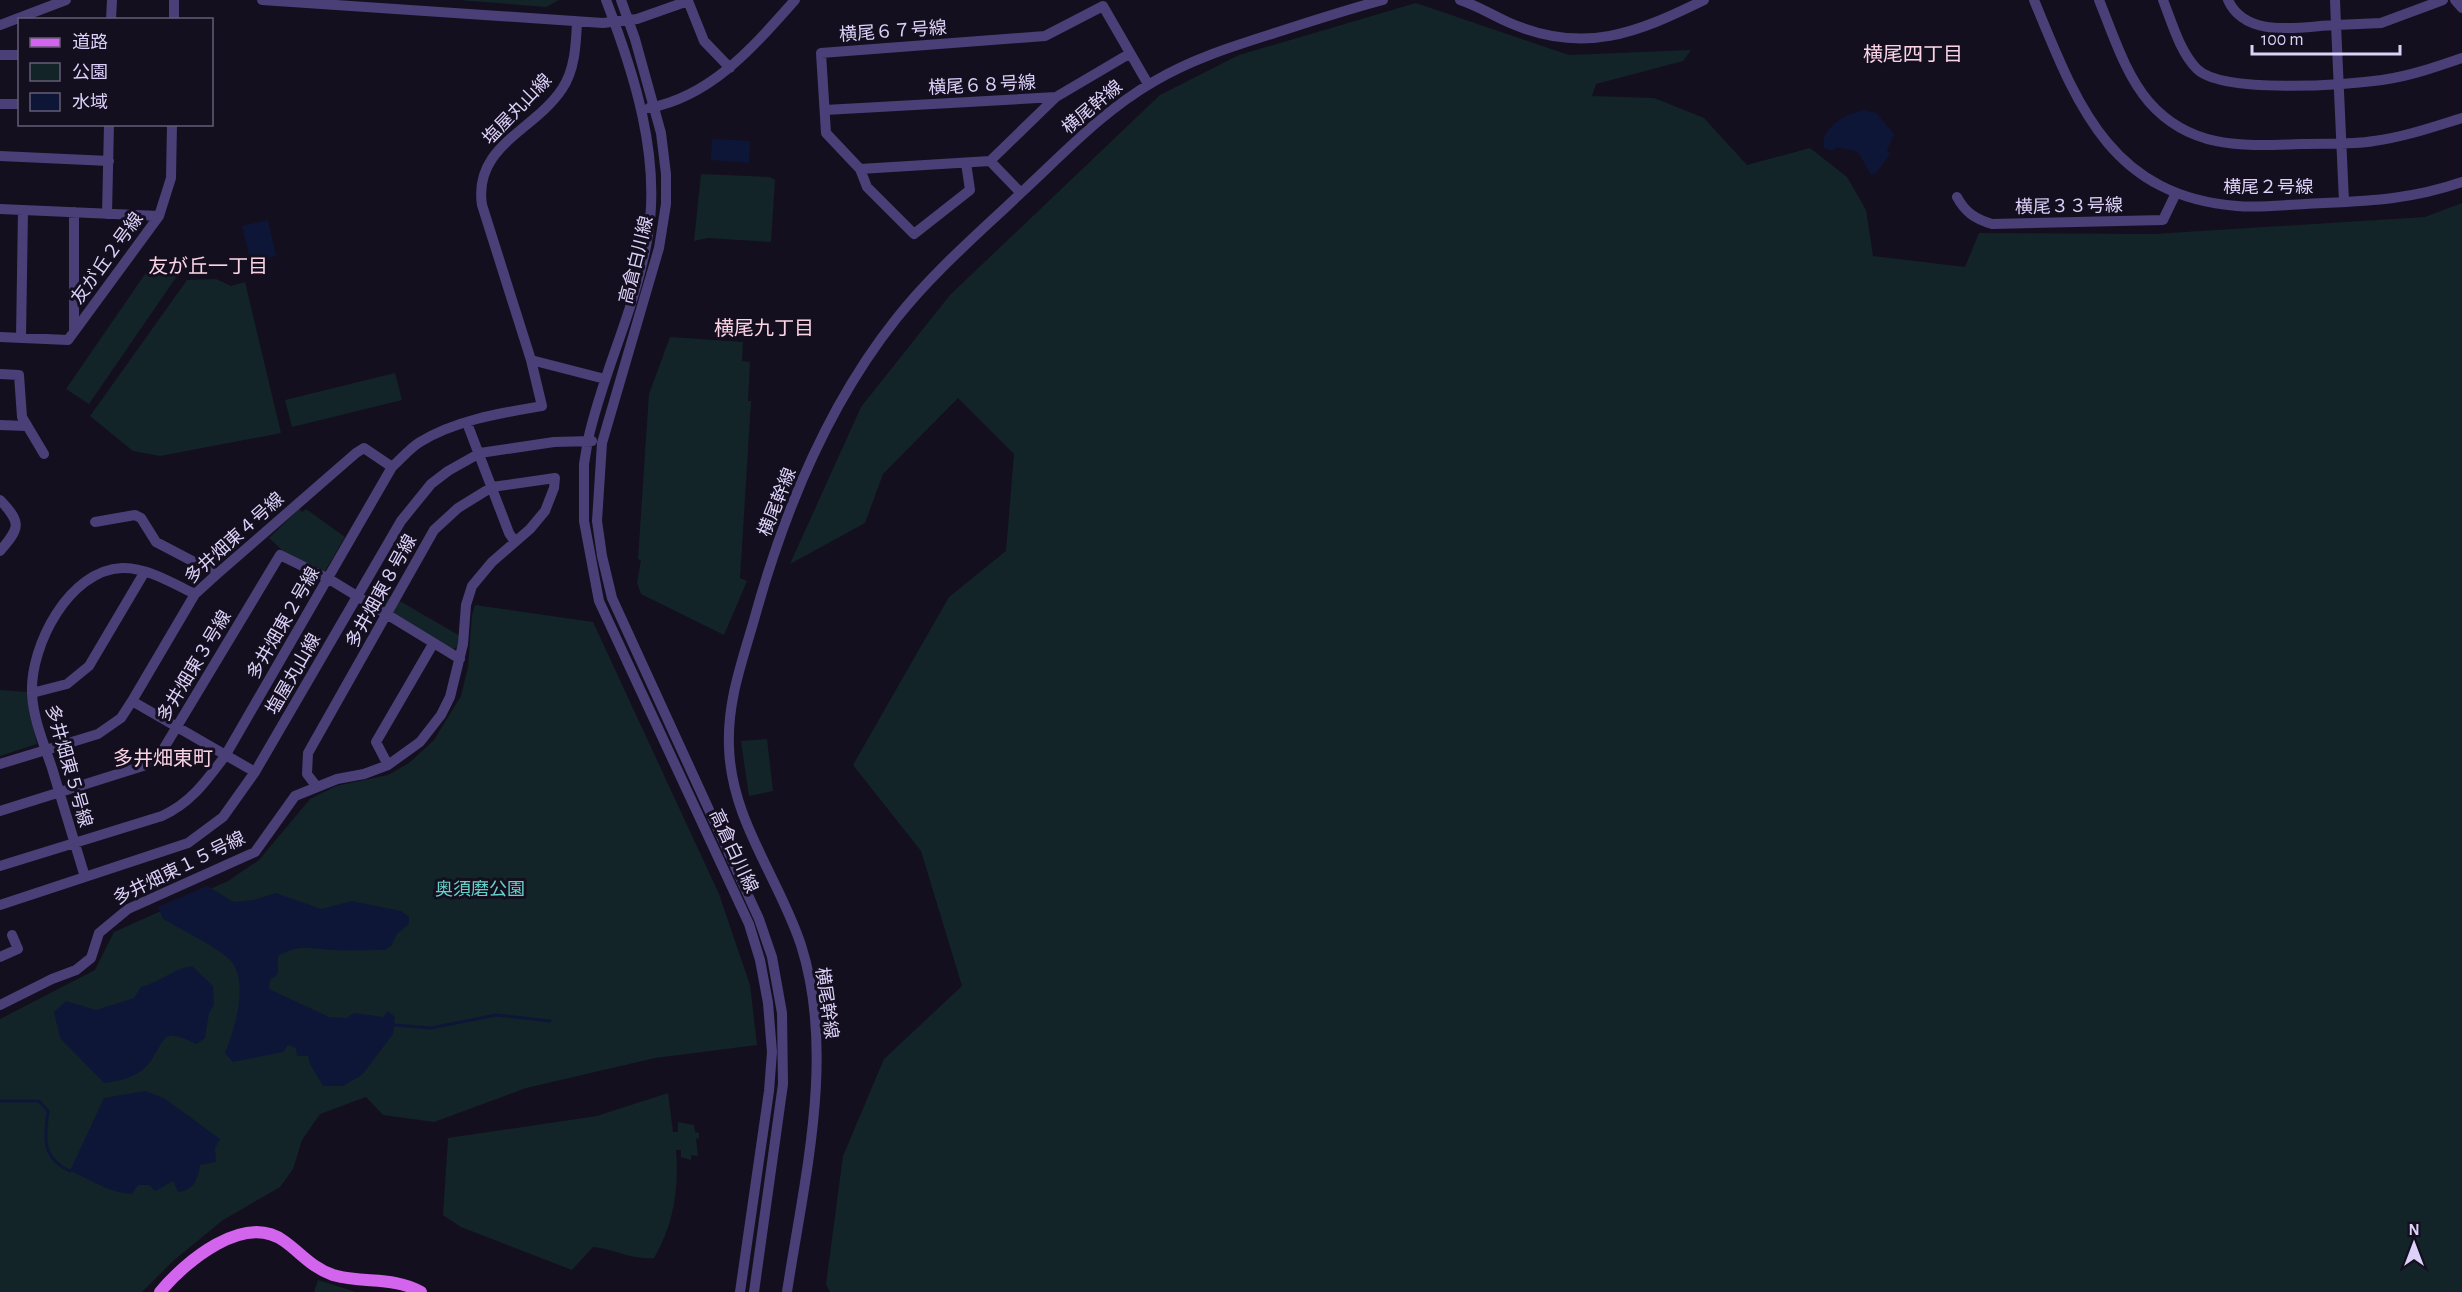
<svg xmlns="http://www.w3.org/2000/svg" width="2462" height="1292" font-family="'Alegreya Sans','Noto Sans JP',sans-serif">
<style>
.green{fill:#122427}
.water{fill:#0e1638}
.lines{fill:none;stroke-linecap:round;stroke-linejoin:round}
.stream{stroke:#0e1638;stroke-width:3}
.minor{stroke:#4b3f78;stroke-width:10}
.major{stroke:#d364ee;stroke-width:12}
.labels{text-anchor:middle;stroke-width:6;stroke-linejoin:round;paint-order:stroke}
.street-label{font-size:18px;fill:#ddd1fa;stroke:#140f1e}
.park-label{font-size:18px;fill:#66d1ca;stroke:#140f1e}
.neighbourhood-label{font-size:20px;fill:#fad3e5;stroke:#140f1e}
</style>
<rect width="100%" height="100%" fill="#140f1e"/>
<path class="green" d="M459,0H559L546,7Z
M1416,3L1569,55L1691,50L1683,61L1596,84L1592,96L1654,98L1704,118L1747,165L1810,148L1847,177L1866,210L1873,256L1965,267L1979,233L2154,234L2425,217L2462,203V1292H830L826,1284L843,1156L884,1059L962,986L921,851L853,765L949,597L1006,551L1014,454L958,398L883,474L865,523L790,564L861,407L950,295L1160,95L1239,55Z
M701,174L770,177L775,180L771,242L708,238L694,241Z
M154,261L177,276L89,404L66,389Z
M216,279L231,286L245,282L281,433L160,456L133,451L90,416L187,280Z
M670,337L743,342L742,361L750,362L748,401H751L740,578L747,581L724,635L641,594L637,583L641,560L638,559L649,394Z
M395,373L402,400L292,427L285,400Z
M299,509L302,512L306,509L345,537L325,571L284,552L269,538Z
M374,586L460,636L459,646L453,649L369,600Z
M475,605L593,622L719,894L750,985L757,1045L655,1058L526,1088L434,1122L383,1115L366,1097L320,1114L302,1140L293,1169L280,1187L223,1220L173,1261L142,1292H0V1019L95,970L114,932L228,881L259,860L310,799L336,786L388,775L409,763L434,740L461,696L468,667L472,615Z
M0,690L28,692L29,710L37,744L0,756Z
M767,739L773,791L749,796L741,741Z
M668,1093L673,1132H678V1122L694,1125L695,1132L699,1133V1138L696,1139L698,1156L691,1155V1160L681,1157V1150H676C679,1188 674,1224 654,1258C632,1260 614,1249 593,1247L572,1270L461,1227L443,1215L448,1138L597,1116Z
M318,1280L356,1292H314Z"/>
<path class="water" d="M1864,110L1876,113L1894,134L1887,151L1890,154L1877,172L1871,175L1858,152L1837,147L1832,151L1824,148C1820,127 1846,114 1864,110Z
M712,139L750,141L749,163L711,160Z
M268,220L276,256L251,262L242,226Z
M207,886L234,902L253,900L276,893L321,909L352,901L401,911L409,917V924L397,934L391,946L385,950C368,950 350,951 333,950C312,949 298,944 278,956V974L270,980L269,989L329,1017L347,1018L354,1013L383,1017L388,1011L395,1017L393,1034L362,1075L343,1086H323L310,1064L308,1056H297L296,1048L288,1045L283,1052L233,1062L225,1053C234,1032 250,980 230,960C216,946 181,930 163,919L158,907Z
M192,966L213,986L214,1005L209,1013L205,1038L196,1044C161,1027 167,1038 150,1062C139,1077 121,1081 104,1083L60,1038L54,1012L66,1001L96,1010L134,998L141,987C160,982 173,969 192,966Z
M145,1091L164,1098L220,1139L215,1148L216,1162L200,1165C198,1180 194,1190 178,1192L173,1181L155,1191L149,1185H138L132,1194C111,1194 90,1179 70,1171L104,1098Z"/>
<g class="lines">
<path class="stream" d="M394,1025L431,1028L496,1015L550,1021
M0,1101H39L48,1111C44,1139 42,1158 70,1171"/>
<path class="minor" d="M262,0L603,23L637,19L688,1L704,41L730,68
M606,0C634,73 661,157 648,235C637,306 603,371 588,440L584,464V521L599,601L749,924L760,960L768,1003L772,1052L769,1091L740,1292
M621,0L635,39L661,133L666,174V204L659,248L602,443L597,521L602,556L612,598L759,919L772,957L782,1013L783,1084L754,1292
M1460,0C1478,6 1494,16 1510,23C1584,55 1637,33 1704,0
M2034,0C2076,102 2109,196 2237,206C2259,208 2282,205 2305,204C2362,201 2407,201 2462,182
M2099,0C2113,34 2125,74 2149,102C2191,150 2244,146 2301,144C2325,143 2350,145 2374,141C2404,137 2433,127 2462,118
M2163,0C2172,23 2180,52 2197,69C2222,94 2347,85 2382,80C2410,76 2436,67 2462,58
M2228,0C2246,40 2302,26 2336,25L2344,202
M2335,0L2336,25L2381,23L2443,0
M2455,0L2462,8
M111,20L112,0
M174,20V0
M577,22C576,44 575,70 562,89C534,131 473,146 482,205L531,360L605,379
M0,25L66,0
M0,55H20
M0,104H20
M649,108C712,96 754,46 795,0
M825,110L1056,97L1129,54
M0,156L109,161
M990,161L1056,97
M860,169L867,187L914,234L970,190L966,163
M1021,193L990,161L860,169L826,133L821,53L1045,36L1103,6L1148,84
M1957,197C1965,212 1975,219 1992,224L2163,220L2176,193
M0,209L159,216
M107,214L109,124
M74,331V212
M0,337L68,340L159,216L171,178L172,124
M21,338L23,210
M0,374L19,375L22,417L44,454
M467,423L509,533L515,542
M0,425L26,426
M0,500C22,523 20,528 0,551
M95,522L135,515L141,518L156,542L217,574
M32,693L67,684L89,666L144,573
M132,701L195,594L217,574L356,453L364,448L392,467
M0,764L98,734L121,718L132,701L255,772
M388,765L376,742L433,644
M0,811L143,766L161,753L280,555L329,579L460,659
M0,866L162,816C191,803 206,781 225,756L392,467C401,459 410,448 420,442C456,420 501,413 542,406L531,360
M85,877C74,841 63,805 52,768C44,744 33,719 32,693C30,646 69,570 122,568C146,567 174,584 195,594
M0,905L188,843L223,817L255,772L401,521L431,484L448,471L480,453L554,442L592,441
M0,957L18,949L12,935
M0,1005L52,979L76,970L91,958L99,933L128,909L255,852L295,796L337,779L364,774L388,765L420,742L441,715L450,697L463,644L466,605L472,586L492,562L530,529L545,511L554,488L555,478L492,487L458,508L434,530L308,753L307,774L317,787
M787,1292C804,1180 836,1055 801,945C779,878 731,820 729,747C727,702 742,662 754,620C783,514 827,406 896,319C933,272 979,233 1022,192C1064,153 1103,111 1153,82C1193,58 1237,45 1281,31C1315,20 1349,9 1383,0"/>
<path class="major" d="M160,1292C185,1262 244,1212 284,1241C301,1253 312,1268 333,1275C363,1284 393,1276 421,1292"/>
</g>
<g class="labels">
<g class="street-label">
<text transform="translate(893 31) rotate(-4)" y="6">横尾６７号線</text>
<text transform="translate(982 85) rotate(-3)" y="6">横尾６８号線</text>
<text transform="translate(1092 107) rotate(-40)" y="6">横尾幹線</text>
<text transform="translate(517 109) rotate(-46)" y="6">塩屋丸山線</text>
<text x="2268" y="193">横尾２号線</text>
<text transform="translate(2069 206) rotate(-1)" y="6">横尾３３号線</text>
<text transform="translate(107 258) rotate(-54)" y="6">友が丘２号線</text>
<text transform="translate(636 260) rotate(-76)" y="6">高倉白川線</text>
<text transform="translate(777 502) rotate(-68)" y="6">横尾幹線</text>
<text transform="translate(234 538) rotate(-42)" y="6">多井畑東４号線</text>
<text transform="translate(381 591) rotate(-61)" y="6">多井畑東８号線</text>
<text transform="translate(283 623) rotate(-60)" y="6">多井畑東２号線</text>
<text transform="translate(194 666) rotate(-59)" y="6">多井畑東３号線</text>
<text transform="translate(293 674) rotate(-60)" y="6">塩屋丸山線</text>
<text transform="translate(69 766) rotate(74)" y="6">多井畑東５号線</text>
<text transform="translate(734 851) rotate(65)" y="6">高倉白川線</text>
<text transform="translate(179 868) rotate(-26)" y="6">多井畑東１５号線</text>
<text transform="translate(827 1003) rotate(82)" y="6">横尾幹線</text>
</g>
<g class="park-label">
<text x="480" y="895">奥須磨公園</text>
</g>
<g class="neighbourhood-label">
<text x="1913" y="61">横尾四丁目</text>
<text x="208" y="273">友が丘一丁目</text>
<text x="764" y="335">横尾九丁目</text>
<text x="163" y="765">多井畑東町</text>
</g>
</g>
<rect x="18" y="18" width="195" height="108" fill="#140f1e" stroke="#645d76" stroke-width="1.5"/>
<rect x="30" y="38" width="30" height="9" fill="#d364ee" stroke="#645d76" stroke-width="1.5"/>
<text x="72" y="48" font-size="18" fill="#ddd1fa">道路</text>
<rect x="30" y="63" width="30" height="18" fill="#122427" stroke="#645d76" stroke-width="1.5"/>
<text x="72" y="78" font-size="18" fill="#ddd1fa">公園</text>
<rect x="30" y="93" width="30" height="18" fill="#0e1638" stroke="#645d76" stroke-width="1.5"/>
<text x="72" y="108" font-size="18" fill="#ddd1fa">水域</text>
<g transform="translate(2414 1244)" stroke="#140f1e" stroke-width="4.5" paint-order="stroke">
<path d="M0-4.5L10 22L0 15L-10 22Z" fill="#ddd1fa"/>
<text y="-9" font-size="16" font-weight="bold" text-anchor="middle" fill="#ddd1fa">N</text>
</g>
<path d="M2252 45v9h148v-9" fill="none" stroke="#ddd1fa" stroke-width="3"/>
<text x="2261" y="45" font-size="18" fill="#ddd1fa" stroke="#140f1e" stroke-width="4.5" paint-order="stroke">100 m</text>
</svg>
